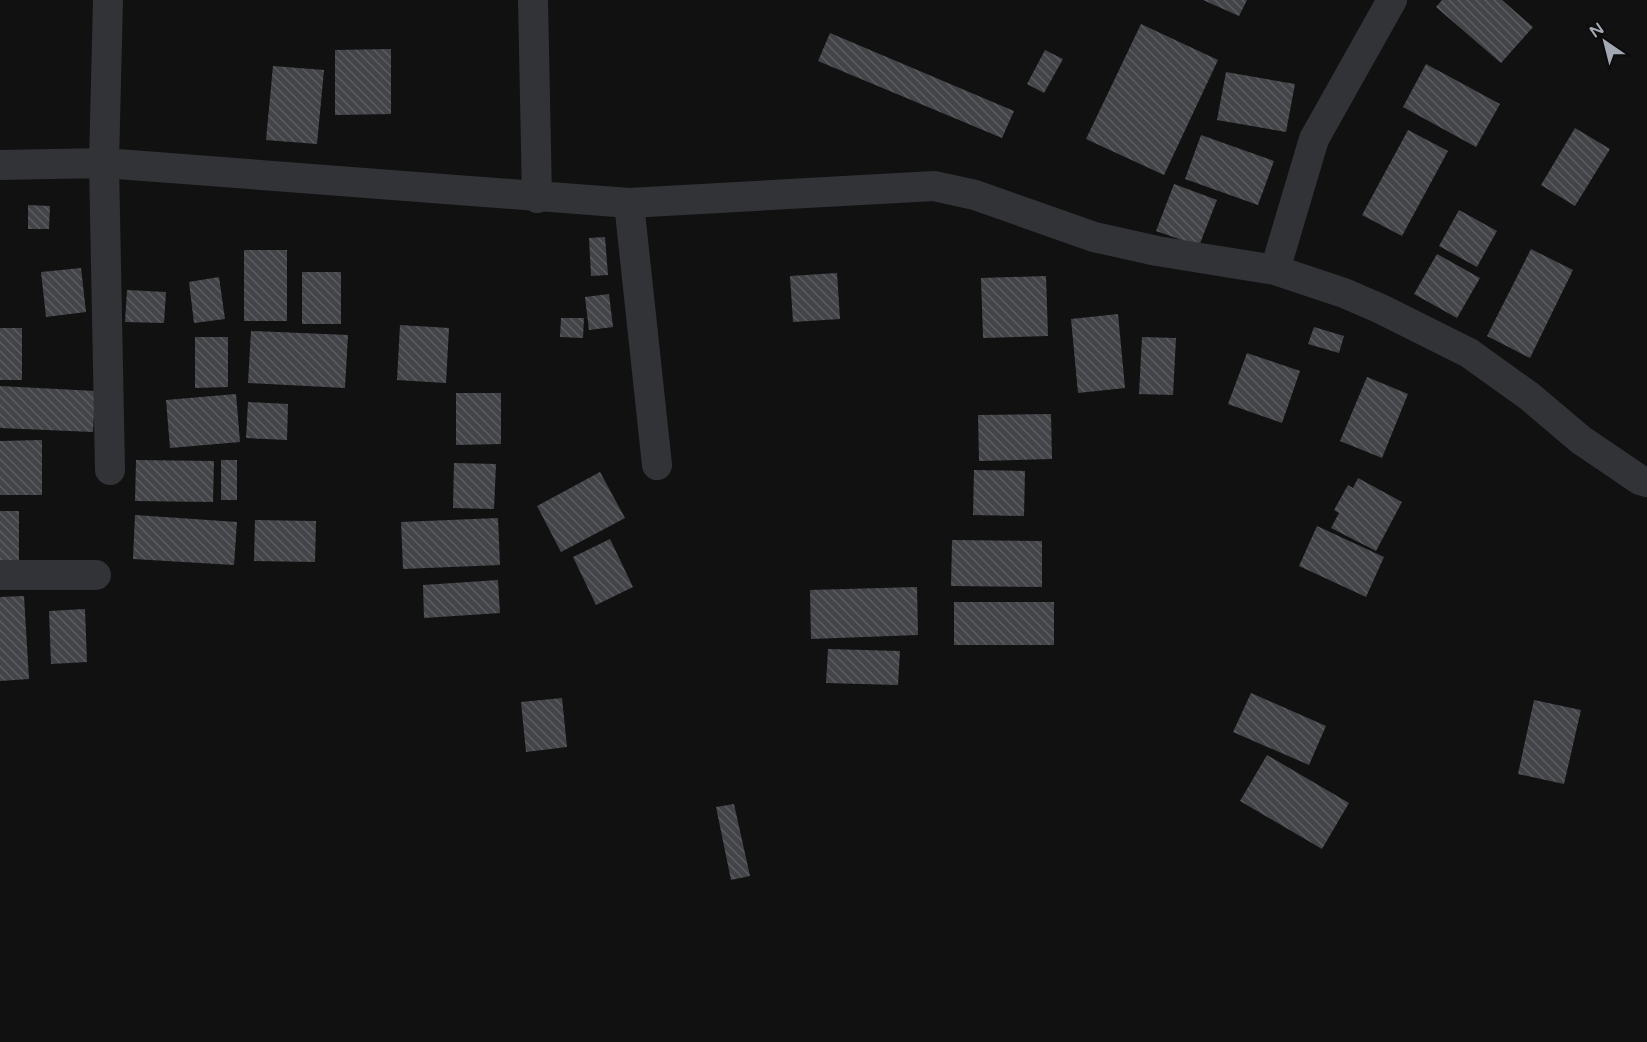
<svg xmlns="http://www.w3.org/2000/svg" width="1647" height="1042" font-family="'Varela Round',sans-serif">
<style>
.building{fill:url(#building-back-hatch)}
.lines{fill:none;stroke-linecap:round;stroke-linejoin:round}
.minor{stroke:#323337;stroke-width:30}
</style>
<defs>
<pattern id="building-back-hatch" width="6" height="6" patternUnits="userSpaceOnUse" patternTransform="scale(1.5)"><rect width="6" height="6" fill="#424448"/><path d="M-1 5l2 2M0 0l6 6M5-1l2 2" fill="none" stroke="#5a5c60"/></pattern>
</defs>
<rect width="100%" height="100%" fill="#111112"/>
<path class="building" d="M1203,0H1247L1239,16Z
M1442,0H1502L1533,27L1501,63L1436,7Z
M1141,24L1218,60L1164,175L1086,139Z
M830,33L1014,111L1002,138L818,61Z
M391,49V114L335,115V50Z
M1045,50L1063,59L1044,93L1027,84Z
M1426,64L1500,104L1476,147L1403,107Z
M273,66L324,70L317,144L266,140Z
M1226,72L1295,84L1286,132L1217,120Z
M1575,128L1610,149L1575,206L1541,185Z
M1408,130L1448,151L1402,236L1362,215Z
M1201,135L1274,161L1258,205L1185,179Z
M1174,184L1217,200L1199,246L1156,231Z
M28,205L50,206L49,229H28Z
M1459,210L1497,231L1477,267L1439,246Z
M605,237L608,275L591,276L589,238Z
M1531,249L1573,270L1530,358L1487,336Z
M244,250H287V321H244Z
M1437,254L1480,278L1457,318L1414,294Z
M81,268L86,312L46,317L41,272Z
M302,272H341V324H302Z
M837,273L840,319L793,322L790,276Z
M1046,276L1048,336L983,338L981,278Z
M219,277L225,319L194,323L189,282Z
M127,290L166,292L164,323L125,322Z
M609,294L613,327L589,330L585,297Z
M1118,314L1125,388L1078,393L1071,319Z
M561,318H584L583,338L560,337Z
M400,325L449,328L446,383L397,380Z
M1314,327L1344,336L1339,353L1308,344Z
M0,328H22V380H0Z
M251,331L348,335L345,388L248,383Z
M195,337H228V387L195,388Z
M1142,337L1176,338L1173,395L1139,394Z
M1247,353L1300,371L1282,423L1228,404Z
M1367,377L1408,394L1382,458L1340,441Z
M0,386L95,391L93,432L0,428Z
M456,393H501V444L456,445Z
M236,394L240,442L170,448L166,400Z
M248,402L288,404L287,440L246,438Z
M1051,414L1052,459L979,461L978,415Z
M42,440V495H0V441Z
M136,460L214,461L213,502L135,501Z
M221,460H237V500H221Z
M454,463L496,464L494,509L453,508Z
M974,470L1025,471L1024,516L973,515Z
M600,472L625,518L561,552L537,506Z
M1358,478L1402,502L1376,551L1331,528L1339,513L1334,510L1348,485L1353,488Z
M0,511H19V561H0Z
M135,515L237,522L234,565L133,559Z
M498,518L500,565L403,569L401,522Z
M255,520L316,521L315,562L254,561Z
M1317,526L1384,557L1366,597L1299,566Z
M610,539L633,587L596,605L573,557Z
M952,540L1042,541V587L951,586Z
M498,580L500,613L424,618L423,585Z
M917,587L918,635L811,639L810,590Z
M24,596L29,679L0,681V597Z
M954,602H1054V645H954Z
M85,609L87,662L51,664L49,611Z
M828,649L900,651L898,685L826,683Z
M1251,693L1326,726L1309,765L1233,732Z
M562,698L567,747L526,752L521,702Z
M1534,700L1581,710L1564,784L1518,774Z
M1267,755L1349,803L1322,849L1240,801Z
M734,804L750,876L731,880L716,807Z"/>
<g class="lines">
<path class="minor" d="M108,0L104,163L110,470
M533,0L537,198
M0,165L104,163L629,203L934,186L975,195L1094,237L1157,251L1275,270L1344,293L1381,309L1469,353L1529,396L1581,440L1640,480L1647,482
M629,203L657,465
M1275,270L1314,139L1392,0
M0,575H96"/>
</g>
<g transform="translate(1605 42) rotate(325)" stroke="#0c0c0d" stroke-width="4.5" paint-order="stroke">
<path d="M0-4.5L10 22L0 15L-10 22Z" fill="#a3a8b2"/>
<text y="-9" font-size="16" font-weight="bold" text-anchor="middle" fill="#a3a8b2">N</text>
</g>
</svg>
